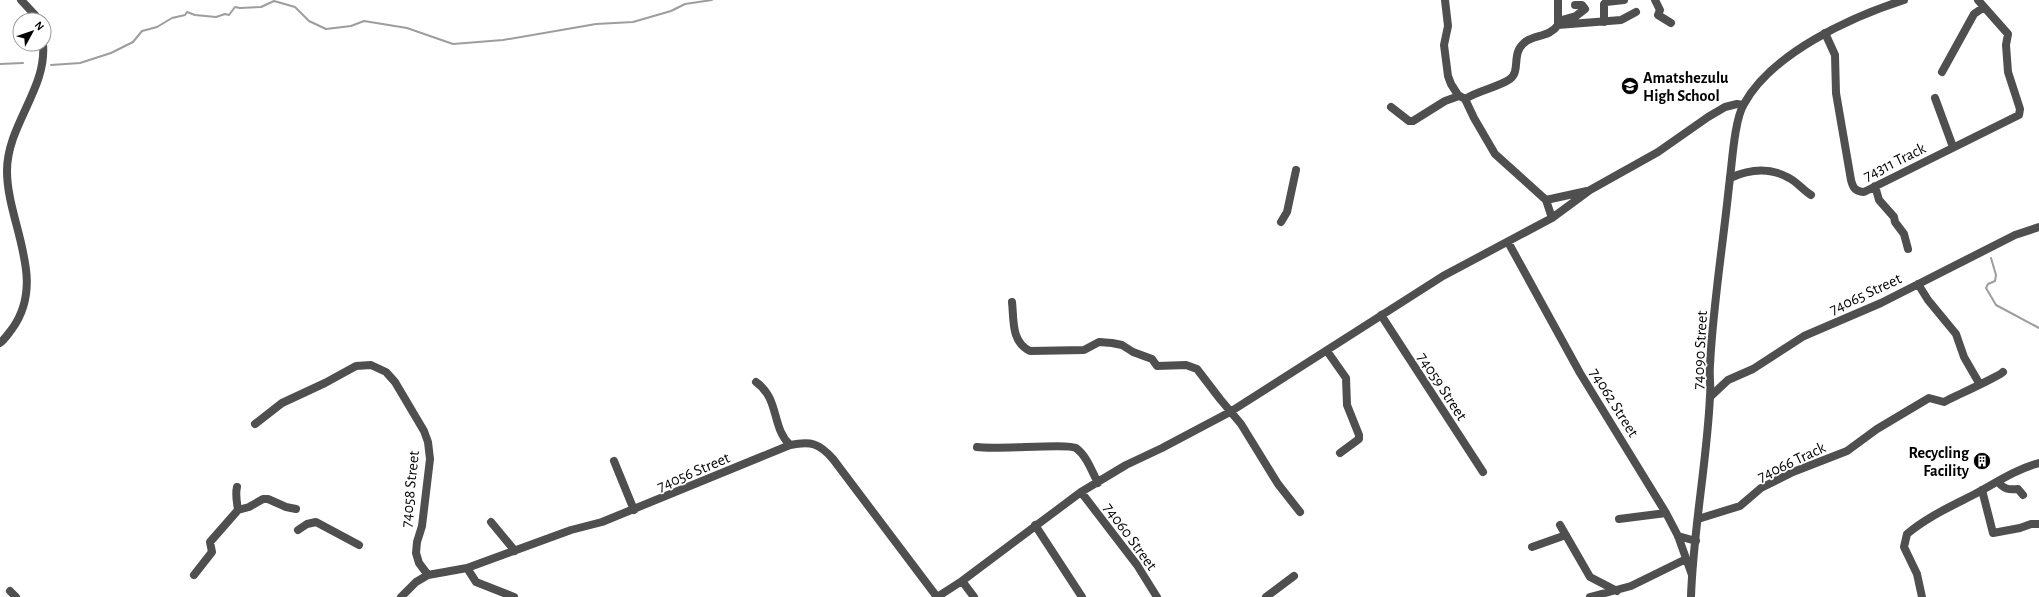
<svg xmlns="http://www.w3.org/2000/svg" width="2039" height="597" font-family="'Alegreya Sans',sans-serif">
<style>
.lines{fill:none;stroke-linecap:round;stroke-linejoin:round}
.stream{stroke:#9d9d9d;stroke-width:2}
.minor{stroke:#4f4f4f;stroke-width:8}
.tertiary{stroke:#4f4f4f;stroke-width:8}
.labels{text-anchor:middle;stroke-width:3.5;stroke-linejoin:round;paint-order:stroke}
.poi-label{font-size:16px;font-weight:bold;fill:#000;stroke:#fff;text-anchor:start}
.street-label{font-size:16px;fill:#000;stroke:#fff}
</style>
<rect width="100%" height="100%" fill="#fff"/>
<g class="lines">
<path class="stream" d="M0,64L23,63
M51,65L80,63L111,53L133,42L142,31L157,27L172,18L185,15L187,12L195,15L216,17L225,14L229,15L235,7L240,8L261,7L274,1L295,7L309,21L326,29L351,26L364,21L407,28L453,44L503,40L596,24L633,22L671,11L685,4L712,0
M1991,258L1996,275L1995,281L1988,284L1986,288L1996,305L2039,328"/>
<path class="minor" d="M1445,0L1448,26L1444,45L1448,76L1451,84L1458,95L1465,99
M1655,0L1660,10L1658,15L1671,23
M1558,21L1576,16L1585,9L1582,5H1575
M1604,22V4L1606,2L1624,0
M1558,24V0
M1825,33L1835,55L1836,93L1851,180C1853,188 1855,191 1864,192L2019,115L2020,109L2008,72L2006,45L2008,34L1978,0
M1942,72L1974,14L1984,7
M1935,98L1953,147
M1391,107L1409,121H1413L1445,101L1459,96
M1730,178C1750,169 1770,167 1789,178C1797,182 1803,190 1811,195
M1875,186L1879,200L1894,217L1895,222L1904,234L1908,249
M1546,200L1587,191
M1552,218L1546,200L1495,154L1474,118L1465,99C1479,90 1499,87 1510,79C1521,71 1511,54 1524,43C1534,34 1549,38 1558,25L1621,20L1636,12
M1281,222L1287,212L1296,170
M1508,242L1580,373L1666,513L1678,536L1692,575
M1918,284L1928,300L1956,334L1964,357L1979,383
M1012,302C1014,320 1011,342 1030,351L1084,350L1099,342L1112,343L1122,345L1133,352L1152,359L1157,366L1186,365L1197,369L1220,399L1241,424L1278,484L1300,512
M1381,315L1483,472
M1327,351L1346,378L1347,405L1359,435V439L1340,453
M756,382C780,399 771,427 790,445
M1711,396L1728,380L1753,369L1804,336L1881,303L2015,235L2039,227
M255,424L282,403L325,383L356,366L371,365L386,372L395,382L424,431L428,442L430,459L422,526L417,542L416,553L419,563L428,575
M977,447C996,450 1068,443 1076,448C1087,456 1092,472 1098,483
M614,461L634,510
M1998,482C2004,489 2008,490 2018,489L2023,495
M1982,490L1993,533L2020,528L2031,524H2039
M1081,492L1137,565L1157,597
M238,510L249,507L263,499H268L286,507L296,509
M1619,519L1666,513
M1698,519L1740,506L1761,488L1793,472L1847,451L1877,429L1929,398L1944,402C1953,397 2000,376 2003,372
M491,522L515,551
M1035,525L1082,597
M1560,525L1590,577L1617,591
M298,530L307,524L316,522L359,545
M1678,536L1696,541
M1532,547L1566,535
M467,568L476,582L514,597
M194,575L212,552L210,542L238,510C237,502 235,495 237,487
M962,581L974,597
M10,591L16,597
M401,597L416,582L428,575L467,568L571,530L602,522L790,445C811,441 819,443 833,459L937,597
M937,597L962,581L1081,492L1126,465L1162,448L1230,412L1443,276L1552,218L1590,190L1658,152L1708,117L1725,107L1737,104L1743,105
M1266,597L1294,576
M1590,597L1631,586L1686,559
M1922,597L1917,574L1904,547L1907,534C1927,517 1950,507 1973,495C1994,484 2016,469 2039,463"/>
<path class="tertiary" d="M21,0L35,15L37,20
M0,343C5,339 8,334 12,329C48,280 7,223 7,171C7,125 47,89 43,44
M1691,597C1693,530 1707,463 1710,396C1711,386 1709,376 1710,365C1713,305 1723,245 1729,186C1732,166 1734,120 1744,104C1772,53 1851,17 1904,0"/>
</g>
<defs>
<symbol id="school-disc" viewBox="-11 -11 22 22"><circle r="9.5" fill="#000" stroke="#fff"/><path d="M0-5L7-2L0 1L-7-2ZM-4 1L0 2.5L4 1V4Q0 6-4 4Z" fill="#fff"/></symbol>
<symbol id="building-disc" viewBox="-11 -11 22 22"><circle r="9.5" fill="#000" stroke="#fff"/><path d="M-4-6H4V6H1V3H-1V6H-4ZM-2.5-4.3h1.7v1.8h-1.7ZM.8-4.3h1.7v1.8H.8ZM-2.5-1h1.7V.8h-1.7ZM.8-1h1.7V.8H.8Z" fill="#fff"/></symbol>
</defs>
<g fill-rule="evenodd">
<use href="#school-disc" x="1620" y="76" width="20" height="20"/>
<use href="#building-disc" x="1972" y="451" width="20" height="20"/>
</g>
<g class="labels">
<g class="poi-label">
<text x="1643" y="83">Amatshezulu<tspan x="1643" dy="18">High School</tspan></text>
<text x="1969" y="458" text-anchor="end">Recycling<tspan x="1969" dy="18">Facility</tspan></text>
</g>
<g class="street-label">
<text transform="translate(1894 161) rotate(-26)" y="6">74311 Track</text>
<text transform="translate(1865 293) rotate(-25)" y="6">74065 Street</text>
<text transform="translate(1699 350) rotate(-87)" y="6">74090 Street</text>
<text transform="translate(1443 386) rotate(57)" y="6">74059 Street</text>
<text transform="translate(1615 402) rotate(58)" y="6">74062 Street</text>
<text transform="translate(1791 461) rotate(-25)" y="6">74066 Track</text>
<text transform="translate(693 471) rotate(-23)" y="6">74056 Street</text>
<text transform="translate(409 489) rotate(-84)" y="6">74058 Street</text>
<text transform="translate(1131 536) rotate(54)" y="6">74060 Street</text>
</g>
</g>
<g transform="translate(32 32) rotate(50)"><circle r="19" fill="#ffffff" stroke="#999999"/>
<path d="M0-3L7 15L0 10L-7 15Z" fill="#000000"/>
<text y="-6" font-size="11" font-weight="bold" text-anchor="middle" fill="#000000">N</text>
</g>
</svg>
